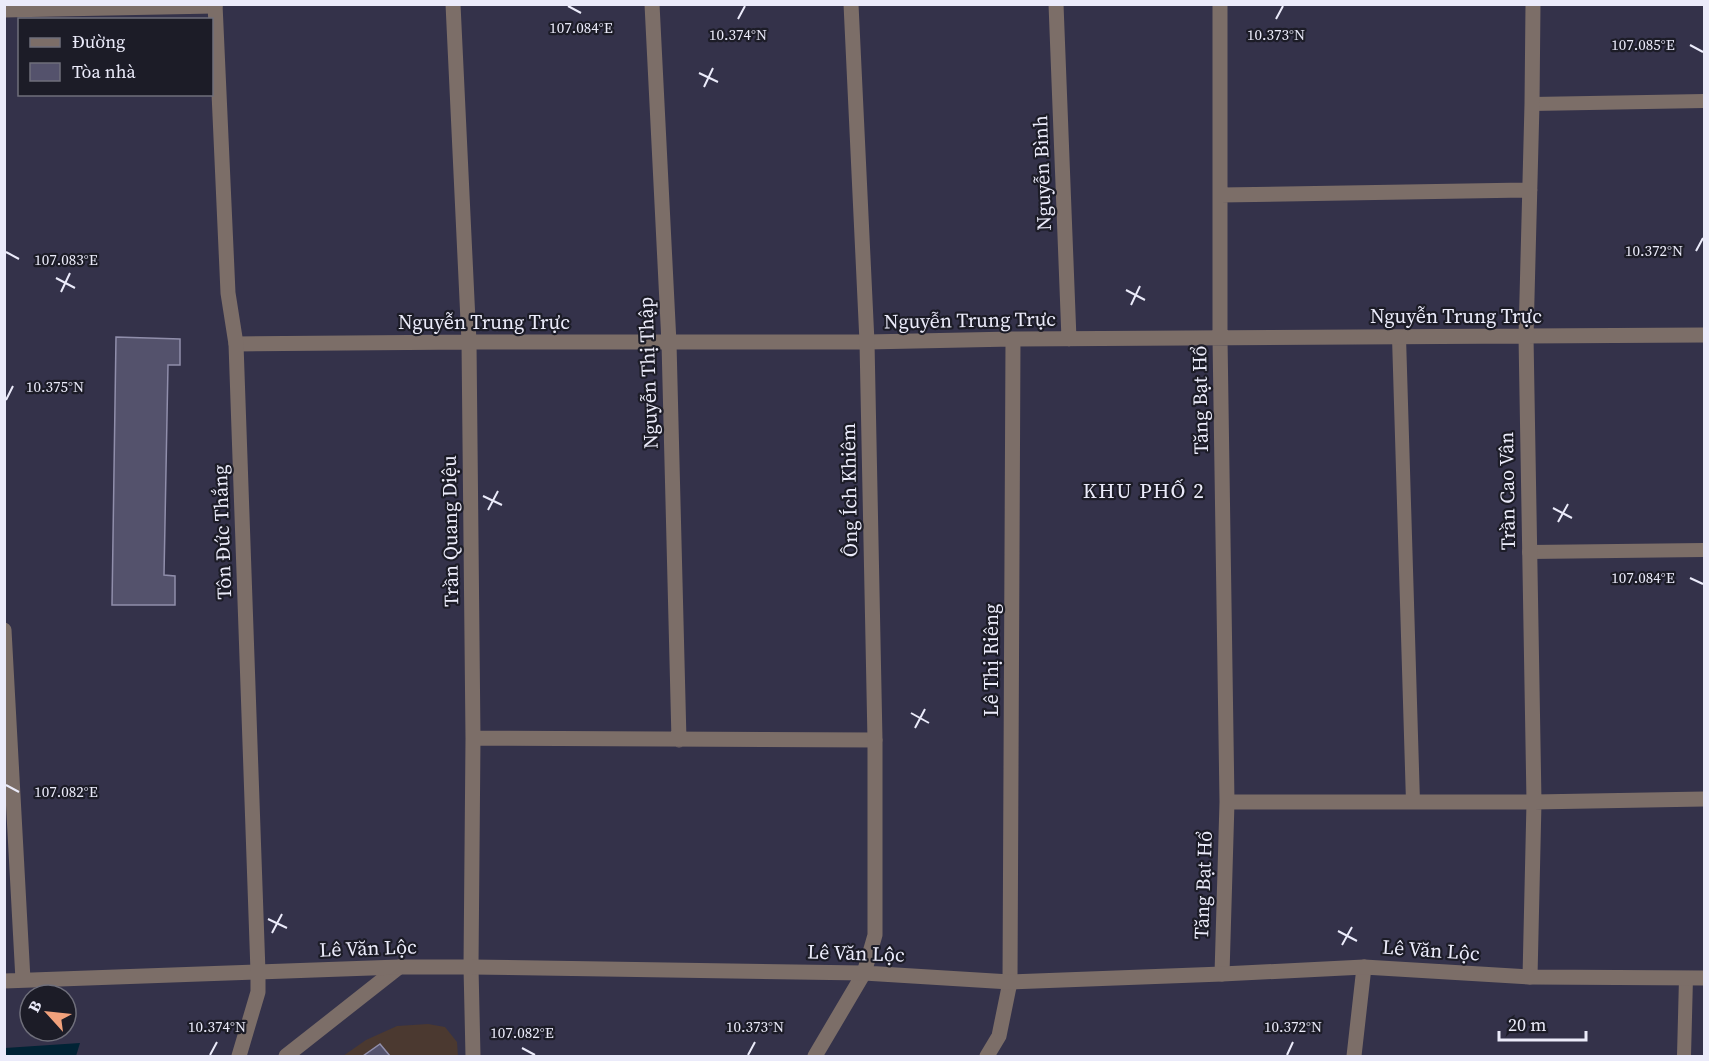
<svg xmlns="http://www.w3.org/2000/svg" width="1709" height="1061" font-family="'Source Serif 4',serif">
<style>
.education{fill:#4b3930}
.water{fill:#012335}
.building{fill:#54526c;stroke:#908eab;stroke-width:1.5}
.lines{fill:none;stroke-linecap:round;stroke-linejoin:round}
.service{stroke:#7c6e68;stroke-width:14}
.minor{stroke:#7c6e68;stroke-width:15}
.tertiary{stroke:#7c6e68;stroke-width:15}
.ticks{fill:none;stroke:#ebebfa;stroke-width:2}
.labels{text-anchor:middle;stroke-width:4.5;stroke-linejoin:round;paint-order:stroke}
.street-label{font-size:20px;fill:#ebebfa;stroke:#1c1c27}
.neighbourhood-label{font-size:21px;letter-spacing:1.5px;fill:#ebebfa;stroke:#1c1c27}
.ticks-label{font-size:15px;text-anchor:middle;fill:#ebebfa;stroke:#1c1c27;stroke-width:4.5;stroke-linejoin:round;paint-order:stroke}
</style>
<rect width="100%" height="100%" fill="#34324a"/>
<path class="education" d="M428,1024L445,1027L457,1042L458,1056H343L366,1040L397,1026Z"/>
<path class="water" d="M80,1043L76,1056H5V1048Z"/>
<path class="building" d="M116,337L180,339V365H168L164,575L175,576V605H112Z
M380,1044L390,1056H363Z"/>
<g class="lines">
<path class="service" d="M1532,104L1704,101
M1399,337L1413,802
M1529,552L1704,550
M1684,1056L1686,978"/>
<path class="minor" d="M453,4L469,342L473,738L471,967L473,1056
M652,4L669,343L679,740
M1056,4L1069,339
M1220,4V338L1227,802L1222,974
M4,10L215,6
M1220,195L1530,190
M236,344L469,342H867L1013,339L1704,335
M4,630L23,980
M473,738L875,740
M1227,802H1534L1704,799
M1530,977L1534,802L1526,336L1532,104L1533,4
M4,981L258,972
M286,1056L399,967
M815,1056L864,973
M987,1056L999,1036L1010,982L1013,339
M1354,1056L1364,967"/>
<path class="tertiary" d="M215,4L228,293L236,344L258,972V992L239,1056
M851,4L867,342L875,740V935L864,973
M258,972L399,967H471L864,973L1010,982L1222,974L1364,967L1530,977L1704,978"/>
</g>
<path class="ticks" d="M568,6L581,13M738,19L745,6M1276,19L1283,6M1690,45L1703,52M699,73L718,82M704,87L713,68M1696,251L1703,238M6,252L19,259M56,278L75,288M1126,290L1145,300M61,292L70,273M1131,305L1140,286M6,400L13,386M483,496L502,505M1553,508L1572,518M488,510L498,491M1558,522L1568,504M1690,578L1703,584M911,713L929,723M915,728L925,709M6,785L19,792M268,919L287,928M1338,931L1357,941M272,933L282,914M1342,945L1352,927M522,1048L535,1055M210,1055L217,1042M748,1055L755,1042M1287,1055L1293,1042"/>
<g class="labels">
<g class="street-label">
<text transform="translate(1042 173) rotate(-92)" y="7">Nguyễn Bình</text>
<text x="1456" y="323">Nguyễn Trung Trực</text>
<text transform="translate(970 320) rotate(-1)" y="7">Nguyễn Trung Trực</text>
<text x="484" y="329">Nguyễn Trung Trực</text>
<text transform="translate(648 373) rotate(-92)" y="7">Nguyễn Thị Thập</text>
<text transform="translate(1200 400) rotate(-91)" y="7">Tăng Bạt Hổ</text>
<text transform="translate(849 490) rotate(-91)" y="7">Ông Ích Khiêm</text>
<text transform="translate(1507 491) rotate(-91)" y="7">Trần Cao Vân</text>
<text transform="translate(450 531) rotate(-91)" y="7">Trần Quang Diệu</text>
<text transform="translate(222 532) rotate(-92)" y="7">Tôn Đức Thắng</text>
<text transform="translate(991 660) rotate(-90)" y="7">Lê Thị Riêng</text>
<text transform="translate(1203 885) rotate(-88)" y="7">Tăng Bạt Hổ</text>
<text transform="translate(368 948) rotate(-2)" y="7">Lê Văn Lộc</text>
<text transform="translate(1431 950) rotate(4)" y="7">Lê Văn Lộc</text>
<text transform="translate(856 953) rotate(2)" y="7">Lê Văn Lộc</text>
</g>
<g class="neighbourhood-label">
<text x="1144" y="498">KHU PHỐ 2</text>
</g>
</g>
<g class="ticks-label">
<text x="581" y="33">107.084°E</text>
<text x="738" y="40">10.374°N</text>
<text x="1276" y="40">10.373°N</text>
<text x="1643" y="50">107.085°E</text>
<text x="1654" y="256">10.372°N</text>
<text x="66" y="265">107.083°E</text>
<text x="55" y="392">10.375°N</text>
<text x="1643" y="583">107.084°E</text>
<text x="66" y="797">107.082°E</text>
<text x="217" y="1032">10.374°N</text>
<text x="755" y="1032">10.373°N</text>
<text x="1293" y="1032">10.372°N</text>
<text x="522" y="1038">107.082°E</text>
</g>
<rect width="1709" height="1061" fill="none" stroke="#ebebfa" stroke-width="12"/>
<rect x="18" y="18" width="195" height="78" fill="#1c1c27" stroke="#6f6f7b" stroke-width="1.5"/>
<rect x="30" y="38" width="30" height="9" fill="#7c6e68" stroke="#6f6f7b" stroke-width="1.5"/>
<text x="72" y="48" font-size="18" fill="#ebebfa">Đường</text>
<rect x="30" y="63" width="30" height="18" fill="#54526c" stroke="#6f6f7b" stroke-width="1.5"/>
<text x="72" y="78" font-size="18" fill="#ebebfa">Tòa nhà</text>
<g transform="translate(48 1013) rotate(297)"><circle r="28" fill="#1c1c27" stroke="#6f6f7b" stroke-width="1.5"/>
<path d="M0-4.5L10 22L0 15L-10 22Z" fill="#f1a17c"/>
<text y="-9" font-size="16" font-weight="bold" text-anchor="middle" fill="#ebebfa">B</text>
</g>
<path d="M1499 1031v9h87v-9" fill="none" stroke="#ebebfa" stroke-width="3"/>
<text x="1508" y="1031" font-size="18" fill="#ebebfa" stroke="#1c1c27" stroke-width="4.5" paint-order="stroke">20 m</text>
</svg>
